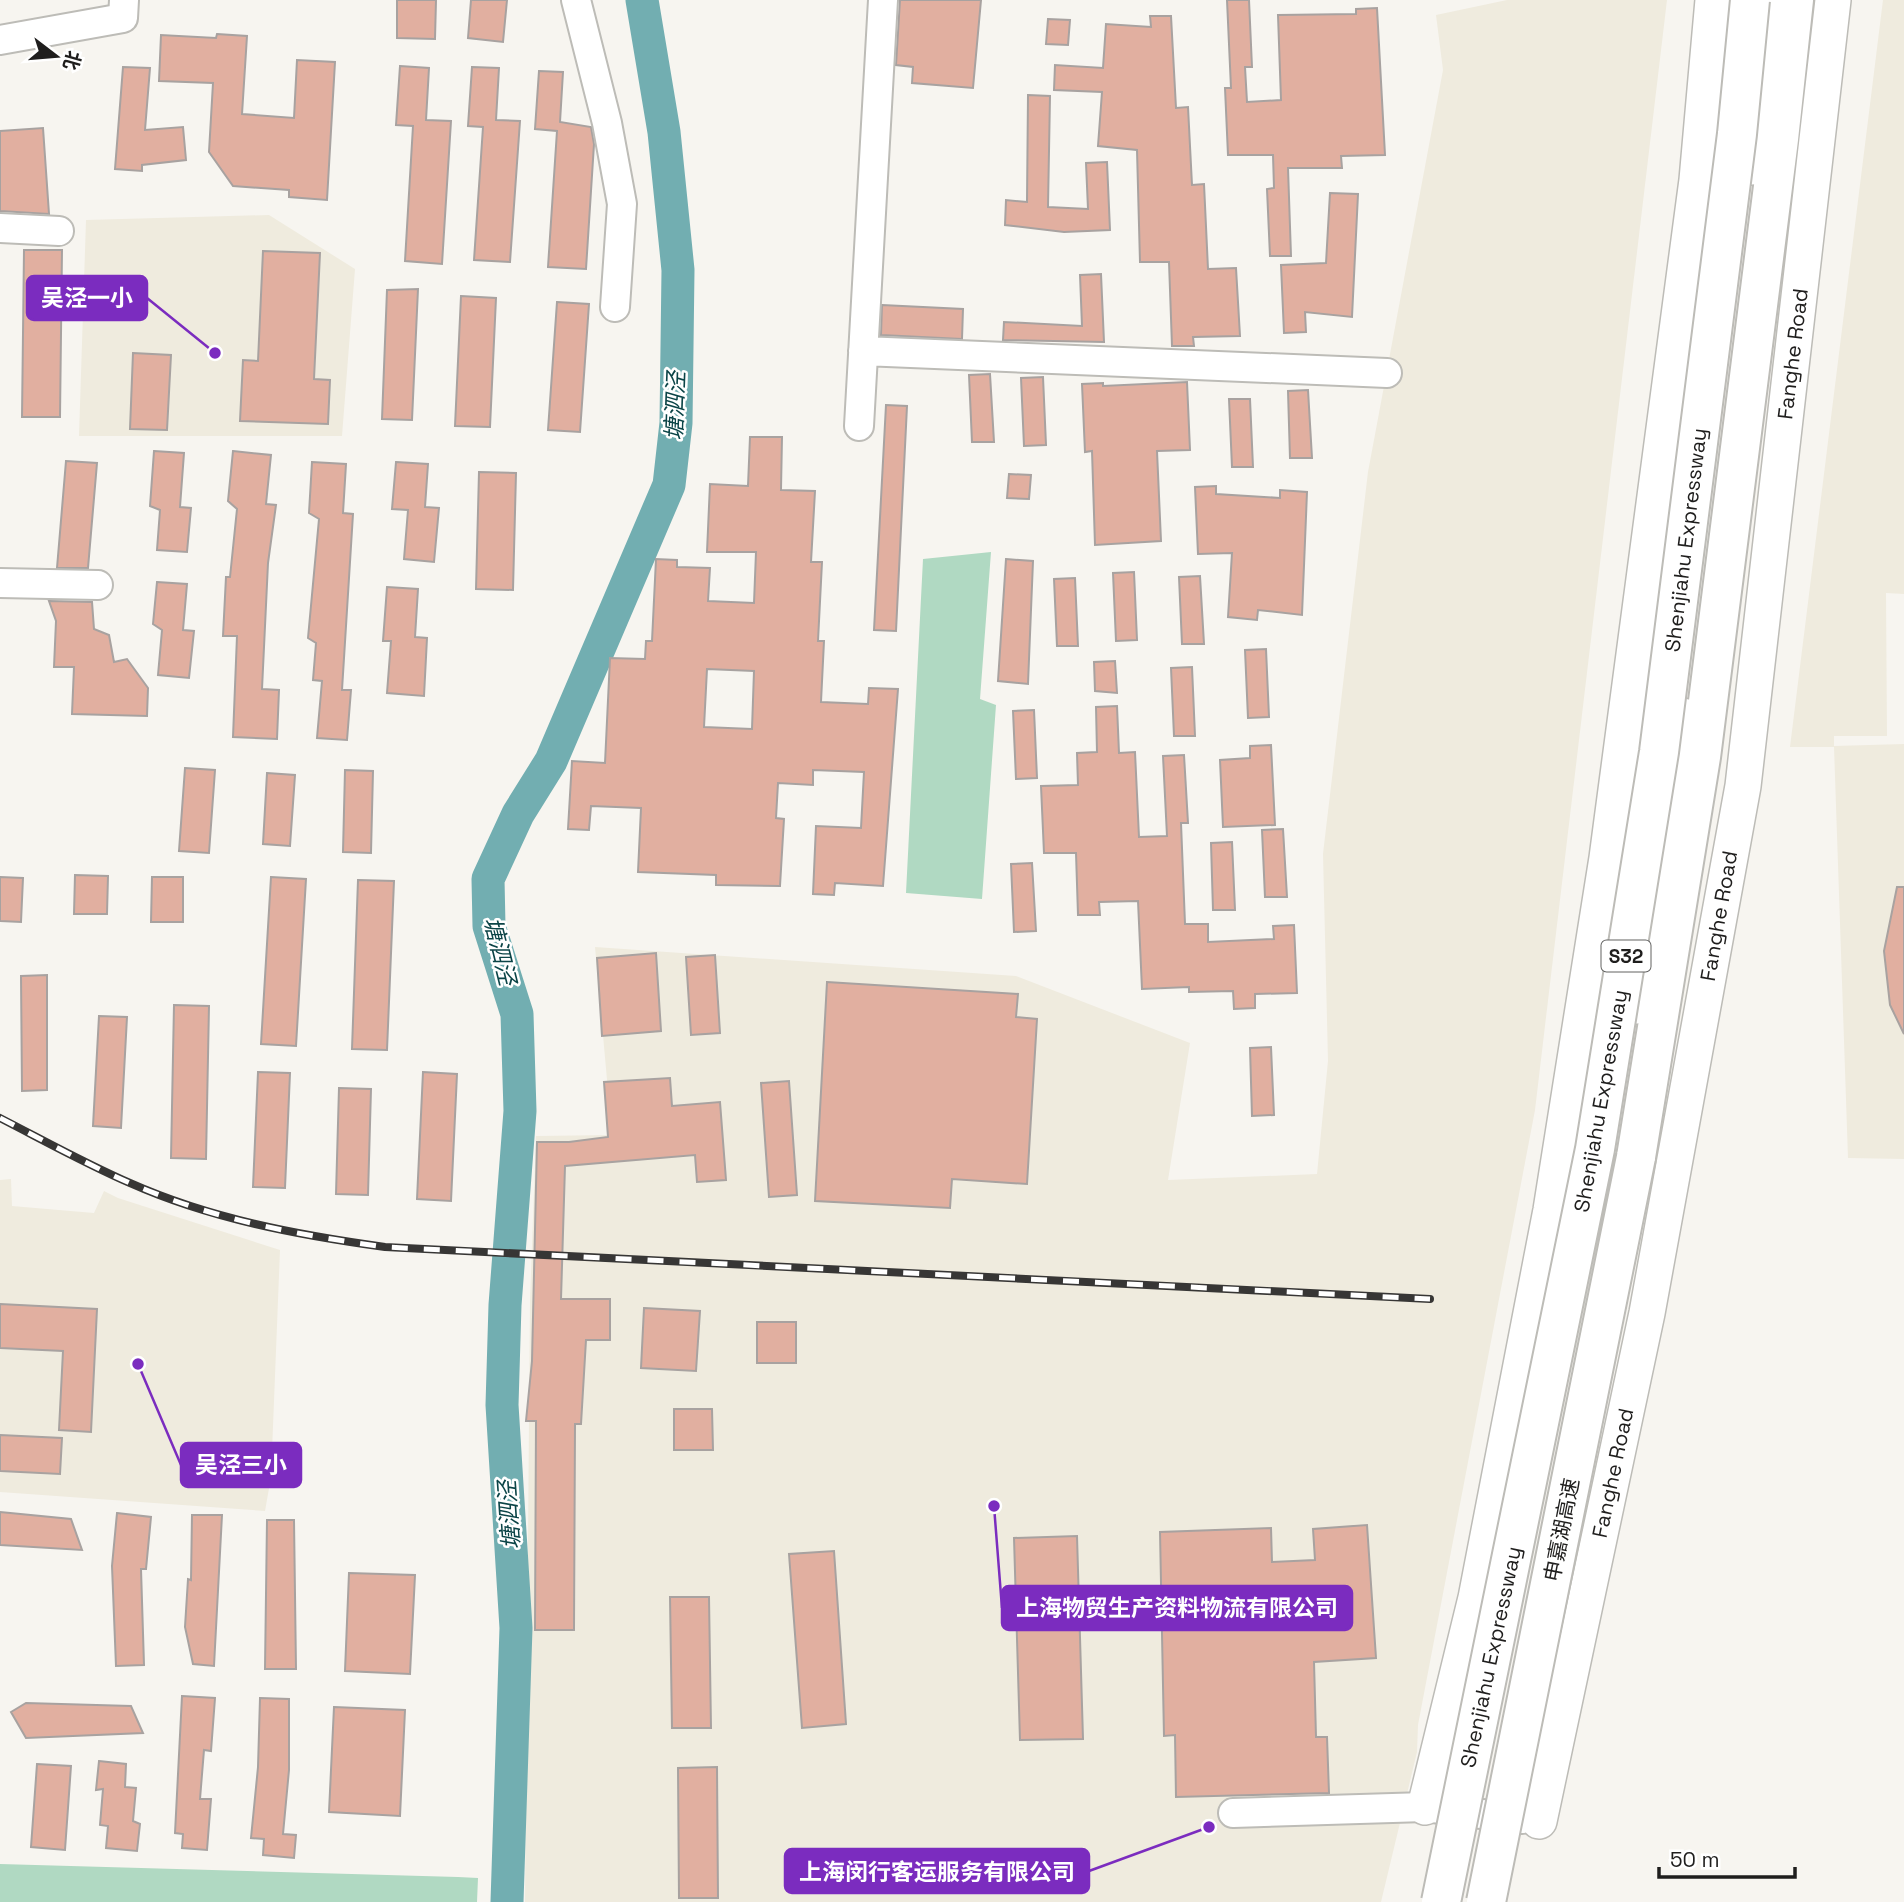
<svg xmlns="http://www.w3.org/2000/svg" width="1904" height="1902" font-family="'Space Grotesk','Noto Sans SC',sans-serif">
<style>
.built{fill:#efebde}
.green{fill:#b0d9c2}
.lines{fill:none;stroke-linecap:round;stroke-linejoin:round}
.river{stroke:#72aeb1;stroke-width:33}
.building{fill:#e1afa0;stroke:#a8a2a0;stroke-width:2;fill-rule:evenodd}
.minor-casing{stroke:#bdbcb7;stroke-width:32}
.major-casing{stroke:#bdbcb7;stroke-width:38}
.highway-casing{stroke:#bdbcb7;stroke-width:42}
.minor{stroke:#fff;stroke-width:28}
.major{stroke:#fff;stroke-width:35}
.highway{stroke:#fff;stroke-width:38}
.rail-casing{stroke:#373635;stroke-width:8}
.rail{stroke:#fff;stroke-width:5;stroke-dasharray:16;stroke-linecap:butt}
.highway-bridge-casing{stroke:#bdbcb7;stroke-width:42;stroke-linecap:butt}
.highway-bridge{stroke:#fff;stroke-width:38}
.labels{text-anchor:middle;stroke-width:5;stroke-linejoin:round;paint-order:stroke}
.shield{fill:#fff;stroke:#626261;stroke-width:2}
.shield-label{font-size:19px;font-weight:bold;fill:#1f1e1d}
.street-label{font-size:21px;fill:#1f1e1d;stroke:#fff}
.water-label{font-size:23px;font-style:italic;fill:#0b4447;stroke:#fff}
.leader{fill:none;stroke:#7b2cbf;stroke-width:2.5}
.callout-dot{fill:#7b2cbf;stroke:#fff;stroke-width:2.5}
.callout{fill:#7b2cbf;stroke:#7b2cbf;stroke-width:2.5}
.callout-label{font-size:23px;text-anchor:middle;font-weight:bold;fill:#fff}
</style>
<rect width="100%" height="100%" fill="#f7f5f0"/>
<path class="built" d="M1507,0H1667L1535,1110L1418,1725L1417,1752L1381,1902H525L530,1300L536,1136L612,1135L595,947L1016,976L1190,1043L1168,1180L1317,1174L1328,1061L1323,854L1368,472L1443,70L1436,15Z
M1883,0H1904V594L1886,593L1887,736H1834V746L1904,744V1159L1848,1158L1834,747H1790Z
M269,215L355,269L342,436H79L86,220Z
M11,1179L12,1206L94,1213L104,1191L118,1198L280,1250L271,1477L265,1511L0,1492V1180Z"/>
<path class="green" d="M991,552L980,699L996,705L982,899L906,893L923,559Z
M0,1864L458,1877L478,1878L477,1902H0Z"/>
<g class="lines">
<path class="river" d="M507,1902L516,1628L502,1405L505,1305L520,1111L517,1014L489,926L488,879L518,814L551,761L669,485L676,423L678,270L664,132L642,0"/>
</g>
<path class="building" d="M397,0H436L435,39L397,38Z
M471,0H507L503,42L468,38Z
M900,0H981L973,88L912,83L913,67L896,65Z
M1227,0H1249L1252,67H1245L1247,102L1281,100L1278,15L1356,14V9L1377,8L1385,155L1341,156L1342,168H1288L1291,256H1270L1267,189L1274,188L1273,155H1228L1225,88H1231Z
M1150,16H1171L1176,108L1188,107L1192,185L1204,184L1208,269L1236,268L1240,336L1193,337L1194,346H1172L1169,262H1140L1137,150L1098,146L1102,92L1054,90L1055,65L1103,68L1106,24L1151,27Z
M1048,19L1070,20L1068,45L1046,44Z
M217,34L247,36L242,114L294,118L297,60L335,62L327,200L289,197V190L233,186L209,152L213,83L159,81L161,35L216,38Z
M400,66L429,68L426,120L451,121L442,264L405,261L413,126L396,125Z
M123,67L150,68L145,130L183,127L186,160L142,165V171L115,169Z
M472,67L499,68L496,120L520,121L510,262L474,260L483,127L468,126Z
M539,71L563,72L560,122L591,127L594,144L586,269L548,267L557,131L535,129Z
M1028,95L1050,96L1048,207L1088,209L1086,163L1107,162L1110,230L1064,232L1005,225L1006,200L1027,202Z
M43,128L49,214L0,211V131Z
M1330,193L1358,194L1352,317L1305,312L1306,332L1284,333L1281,265L1326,263Z
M24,250H62L60,417H22Z
M263,251L320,253L314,379L330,380L328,424L240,421L243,360L258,361Z
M1101,274L1104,342L1003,340L1004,322L1082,326L1080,275Z
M418,289L412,420L382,419L387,290Z
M461,296L496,298L490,427L455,426Z
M557,302L589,304L580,432L548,430Z
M882,305L963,309L962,339L881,335Z
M133,353L171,355L167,430L130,429Z
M990,374L994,442H972L969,375Z
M1043,377L1046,445L1024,446L1021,378Z
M1187,382L1190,450L1157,451L1161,541L1095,545L1092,451L1085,452L1082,384L1103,383V386Z
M1308,390L1312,458H1290L1288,391Z
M1229,399H1250L1253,467H1232Z
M886,405L907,406L896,631L874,630Z
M750,437H782L781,490L815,491L811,562H822L818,641H824L821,702L868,704L869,688L898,689L883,886L835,883L834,895L813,894L816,826L861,828L864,772L813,770V785L778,783L776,818L784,819L780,886L716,885V875L638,872L641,808L591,806L589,830L568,829L572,761L605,763L610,658L645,659L646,641H652L656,559L677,560V567L710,568L708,601L754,603L756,552H707L710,484L748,486ZM707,669L754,671L752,729L704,727Z
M154,451L184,453L180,507L191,508L187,552L157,550L160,510L150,506Z
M233,451L271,455L266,504L276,505L268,563L262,689L279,690L277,739L233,737L237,636H223L226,577H230L237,509L228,501Z
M66,461L97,463L88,568H57Z
M312,462L346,464L343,513L353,514L342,690H351L347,740L317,738L322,681L313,680L316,643L308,638L319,519L309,513Z
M396,462L428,464L425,507L439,508L434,562L404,559L408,510L392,509Z
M479,472L516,473L513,590L476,589Z
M1009,474L1031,475L1029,499L1007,498Z
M1216,486V494L1280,498V490L1307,492L1302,615L1258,610L1257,620L1228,617L1232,553L1198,554L1195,487Z
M1006,559L1033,561L1028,684L998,681Z
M1134,572L1137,640L1116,641L1113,573Z
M1200,576L1204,644H1182L1179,577Z
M1075,578L1078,646H1057L1054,579Z
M157,582L187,584L183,630L194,631L189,678L158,675L162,630L153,624Z
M387,587L418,589L415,637L427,638L424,696L387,693L391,641H383Z
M49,601L92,602L94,629L109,635L114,662L127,659L148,688L147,716L72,714L74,667H54L56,621Z
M1266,649L1269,717L1248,718L1245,650Z
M1115,661L1117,693L1095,691L1094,662Z
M1192,667L1195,736H1174L1171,668Z
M1117,706L1119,753L1135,752L1139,837L1167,836L1163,756L1184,755L1188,823H1181L1185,924H1208V942L1274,939L1273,926L1294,925L1297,993L1255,994V1008L1234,1009L1233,991L1189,992V987L1142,989L1138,901L1099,902L1100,915H1078L1076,853H1044L1041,786L1078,785L1077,753L1097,752L1096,707Z
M1034,710L1037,778L1016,779L1013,711Z
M1271,745L1275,825L1223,827L1220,760L1250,758V746Z
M185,768L215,770L209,853L179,851Z
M345,770L373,771L371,853L343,852Z
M267,773L295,775L290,846L263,844Z
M1283,829L1287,897H1265L1262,830Z
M1232,842L1235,910H1213L1211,843Z
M1032,863L1036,931L1014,932L1011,864Z
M75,875L108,876L107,914H74Z
M0,877L23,878L21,922L0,921Z
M152,877H183V922H151Z
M271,877L306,879L296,1046L261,1044Z
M358,880L394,881L387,1050L352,1049Z
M1897,887H1904V1034L1890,1005L1884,951Z
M656,953L661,1031L602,1036L597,958Z
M715,955L720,1033L691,1035L686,957Z
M47,975V1090L22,1091L21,976Z
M827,982L1018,994L1016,1017L1037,1019L1027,1184L952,1179L950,1208L815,1201Z
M174,1005L209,1006L206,1159L171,1158Z
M99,1016L127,1017L121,1128L93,1126Z
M1271,1047L1274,1115L1252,1116L1250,1048Z
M258,1072L290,1073L285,1188L253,1187Z
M423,1072L457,1074L451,1201L417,1199Z
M670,1078L672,1106L720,1102L726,1180L697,1182L695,1155L565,1166L561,1299H610V1340H586L581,1424H575L574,1630H535L536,1421H526L532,1361L537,1142H569L608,1137L604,1082Z
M789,1081L797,1195L769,1197L761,1083Z
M339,1088L371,1089L368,1195L336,1194Z
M0,1304L97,1309L91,1432L59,1430L63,1351L0,1348Z
M644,1308L700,1311L696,1371L641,1368Z
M757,1322H796V1363H757Z
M674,1409H712L713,1450H674Z
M0,1435L62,1438L60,1474L0,1471Z
M0,1512L71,1519L82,1550L0,1545Z
M117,1513L151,1517L146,1569H141L144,1665L116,1666L112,1566Z
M192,1515H222L214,1666L193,1664L185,1627L188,1579L191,1580Z
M267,1520H294L296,1669H265Z
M1367,1525L1376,1658L1314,1662L1316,1737H1327L1329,1793L1176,1797L1175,1735L1164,1736L1160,1532L1271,1528L1272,1562L1315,1560L1313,1529Z
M1077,1536L1083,1739L1020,1740L1014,1538Z
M834,1551L846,1724L802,1728L789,1554Z
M349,1573L415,1575L410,1674L345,1671Z
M670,1597H709L711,1728H672Z
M182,1696L215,1698L211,1751L204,1750L200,1799H211L207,1850L182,1848L183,1834L175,1833Z
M260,1698L289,1699V1770L283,1834L296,1835L294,1858L263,1855L264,1839L251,1838L258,1767Z
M26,1703L131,1706L143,1733L26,1738L11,1712Z
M334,1707L405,1710L400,1816L329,1812Z
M99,1761L126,1764L125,1787L136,1788L133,1821L140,1824L137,1851L106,1848L108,1826L100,1825L103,1789L96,1790Z
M37,1764L71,1766L65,1850L31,1847Z
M717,1767L718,1898H679L678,1768Z"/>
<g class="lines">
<defs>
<path id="minor" d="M576,0L607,123L622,204L615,307
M0,40L123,18L124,0
M0,228L59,231
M863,351L1387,373
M859,426L883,0
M0,583L98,585
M1233,1813L1425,1807L1522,1819"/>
<path id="major" d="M1752,167L1771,0
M1637,1006L1668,833L1683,716
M1425,1807L1476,1598L1551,1210L1607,858L1697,180L1713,0
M1539,1821L1647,1313L1743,786L1833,0"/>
<path id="highway" d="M1636,1157L1701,757L1779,139L1794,0"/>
</defs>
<use href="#minor" class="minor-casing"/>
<use href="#major" class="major-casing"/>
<use href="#highway" class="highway-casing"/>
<use href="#minor" class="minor"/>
<use href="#major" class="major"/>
<use href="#highway" class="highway"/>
<defs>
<path id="rail" d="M0,1118C43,1140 86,1164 130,1183C211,1219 298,1235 385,1247L1430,1299"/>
</defs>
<use href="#rail" class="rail-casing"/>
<use href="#rail" class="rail"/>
<defs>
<path id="highway-bridge" d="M1441,1902L1595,1149L1659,752L1737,134L1750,0
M1486,1902L1636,1157"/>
</defs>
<use href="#highway-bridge" class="highway-bridge-casing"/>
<use href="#highway-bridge" class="highway-bridge"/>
</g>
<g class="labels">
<rect class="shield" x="1601.5" y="940.5" width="49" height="31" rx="5"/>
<g class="shield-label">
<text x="1626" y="963">S32</text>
</g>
<g class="street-label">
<text transform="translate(1793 354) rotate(-83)" y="7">Fanghe Road</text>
<text transform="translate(1686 540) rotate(-83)" y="7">Shenjiahu Expressway</text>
<text transform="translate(1719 916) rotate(-80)" y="7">Fanghe Road</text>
<text transform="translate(1601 1101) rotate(-80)" y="7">Shenjiahu Expressway</text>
<text transform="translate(1613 1473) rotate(-78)" y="7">Fanghe Road</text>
<text transform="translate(1562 1530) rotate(-79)" y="7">申嘉湖高速</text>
<text transform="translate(1491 1657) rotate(-78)" y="7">Shenjiahu Expressway</text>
</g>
<g class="water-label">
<text transform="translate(675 406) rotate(-88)" y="8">塘泗泾</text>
<text transform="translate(500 951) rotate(76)" y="8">塘泗泾</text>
<text transform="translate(509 1515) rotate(-94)" y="8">塘泗泾</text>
</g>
</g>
<path class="leader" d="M215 353L147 298M138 1364L181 1465M994 1506L1002 1608M1209 1827L1089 1871"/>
<g class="callout-dot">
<circle cx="215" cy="353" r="7"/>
<circle cx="138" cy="1364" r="7"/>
<circle cx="994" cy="1506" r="7"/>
<circle cx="1209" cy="1827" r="7"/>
</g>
<g class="callout">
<rect x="27" y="276" width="120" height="44" rx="7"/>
<rect x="181" y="1443" width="120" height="44" rx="7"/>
<rect x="1002" y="1586" width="350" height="44" rx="7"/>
<rect x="785" y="1849" width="304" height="44" rx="7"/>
</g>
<g class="callout-label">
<text x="87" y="306">吴泾一小</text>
<text x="241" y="1473">吴泾三小</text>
<text x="1177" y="1616">上海物贸生产资料物流有限公司</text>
<text x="937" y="1880">上海闵行客运服务有限公司</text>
</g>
<g transform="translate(56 56) rotate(106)" stroke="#ffffff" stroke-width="5" paint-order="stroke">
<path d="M0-5L12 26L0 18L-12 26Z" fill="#1f1e1d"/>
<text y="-10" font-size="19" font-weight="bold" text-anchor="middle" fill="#1f1e1d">北</text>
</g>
<path d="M1659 1867v10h136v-10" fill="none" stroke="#1f1e1d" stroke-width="3.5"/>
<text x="1670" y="1867" font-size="21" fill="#1f1e1d" stroke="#ffffff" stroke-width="5" paint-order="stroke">50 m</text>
</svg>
